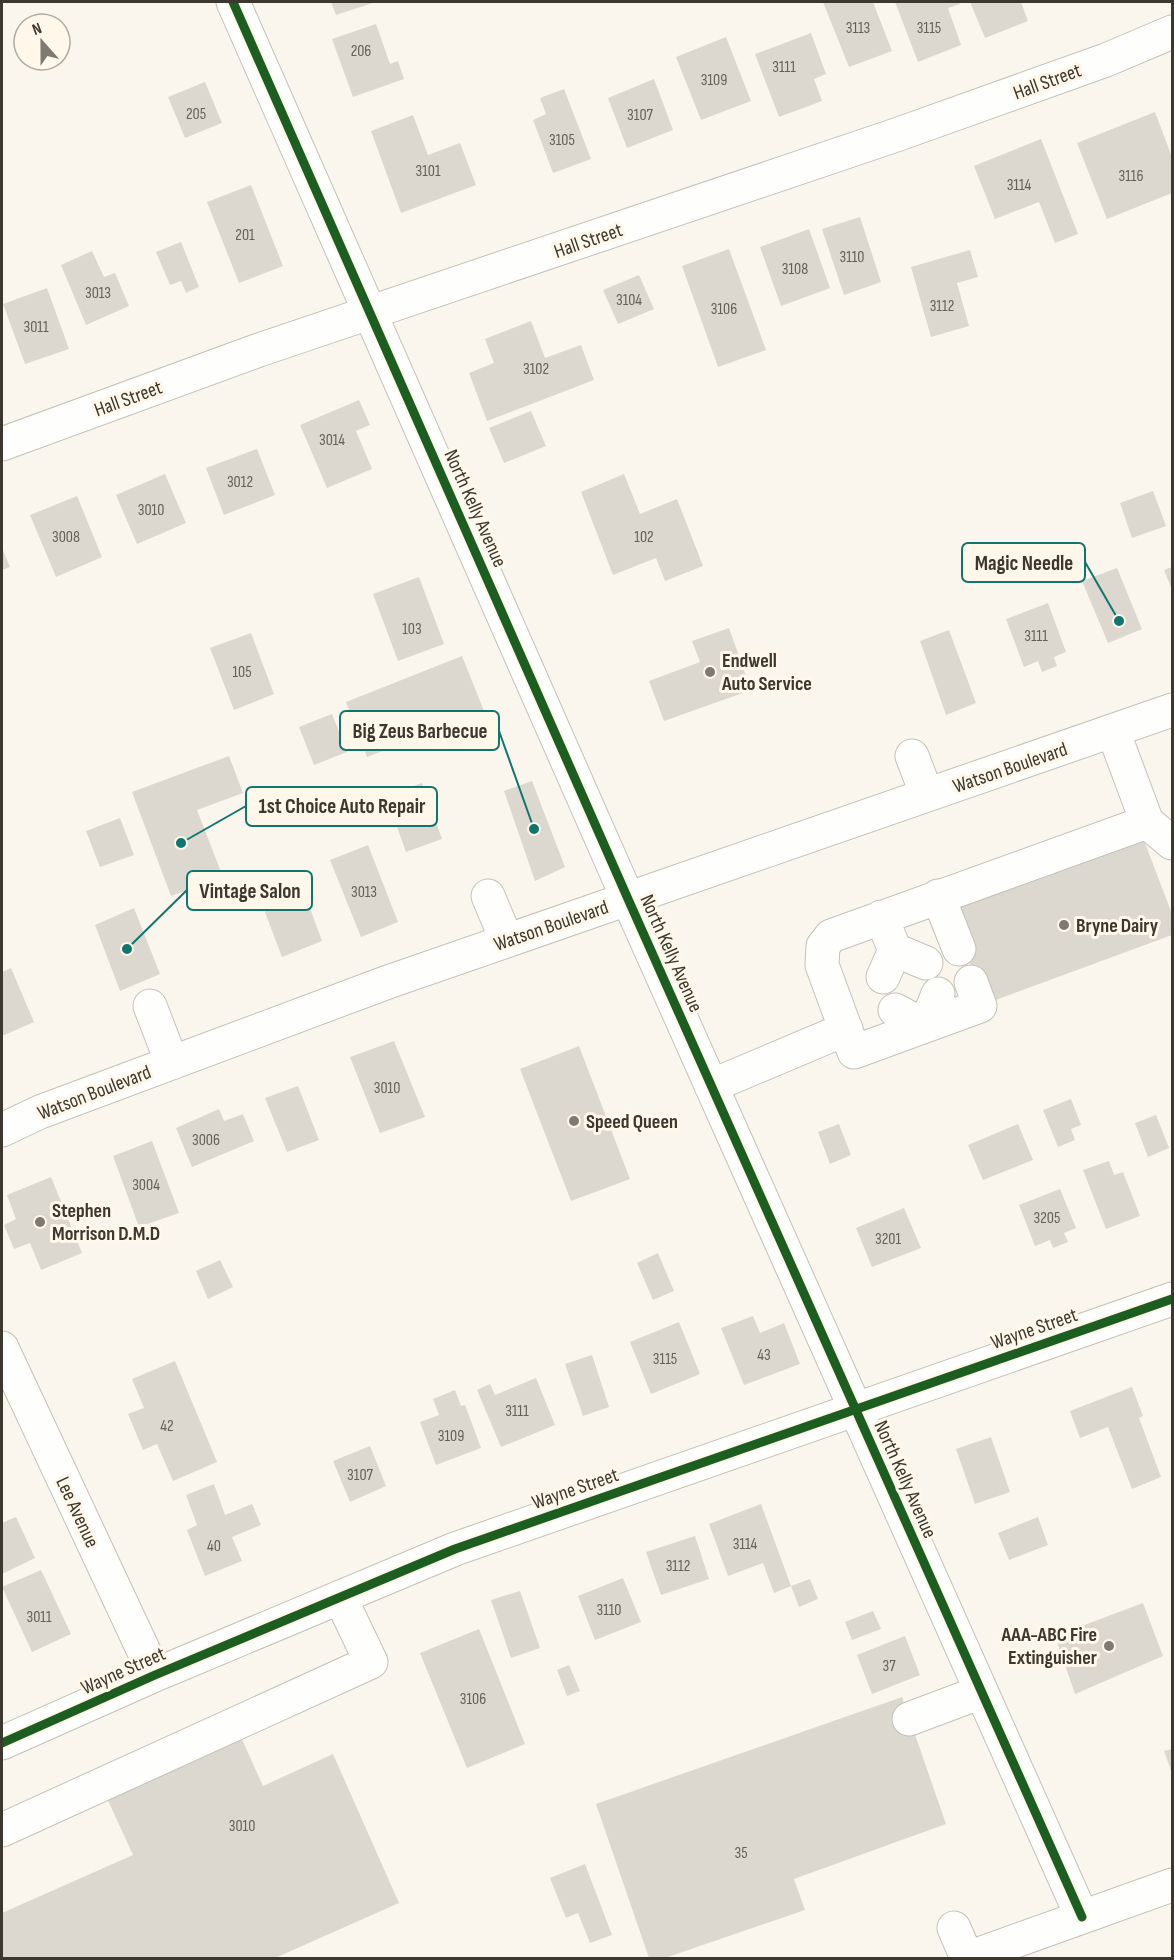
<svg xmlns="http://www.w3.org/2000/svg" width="1174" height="1960" font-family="'Sofia Sans Condensed',sans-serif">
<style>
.building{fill:#dcd8d0}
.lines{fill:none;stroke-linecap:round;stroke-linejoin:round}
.minor-casing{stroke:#c5c1b9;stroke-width:35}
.minor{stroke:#fefefc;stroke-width:33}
.cycleway-casing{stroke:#fef7ea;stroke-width:13}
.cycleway{stroke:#1b5e20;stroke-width:9}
.poi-dot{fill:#7e7a72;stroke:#fef7ea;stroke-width:2}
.labels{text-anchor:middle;stroke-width:6;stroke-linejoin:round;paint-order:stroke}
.number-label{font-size:16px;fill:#646057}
.street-label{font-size:20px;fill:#3c382f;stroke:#fef7ea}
.poi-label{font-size:20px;font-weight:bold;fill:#3c382f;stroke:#fef7ea;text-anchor:start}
.leader{fill:none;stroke:#0f766e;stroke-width:2}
.callout-dot{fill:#0f766e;stroke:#fef7ea;stroke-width:2}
.callout{fill:#fef7ea;stroke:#0f766e;stroke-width:2}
.callout-label{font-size:21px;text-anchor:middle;font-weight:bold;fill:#3c382f}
</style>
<rect width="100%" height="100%" fill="#faf6ee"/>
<path class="building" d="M331,2H376L336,15Z
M823,2H858L859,3L873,2L892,51L849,67Z
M895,2H959L960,4L948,8L961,45L918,62Z
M970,2H1021L1028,21L985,38Z
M376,24L390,64L398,61L404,79L353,97L332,39Z
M811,33L826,74L814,79L822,101L779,117L755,54Z
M726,37L751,101L701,120L676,57Z
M654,79L673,130L627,148L608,98Z
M205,82L222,123L185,138L168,97Z
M564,89L591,159L553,173L533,120L546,114L540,98Z
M1155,112L1172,157V193L1107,219L1077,143Z
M413,115L428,155L460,143L476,185L401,213L371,131Z
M1041,139L1078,234L1055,243L1039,202L995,219L974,166Z
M251,185L283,266L239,283L207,202Z
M860,217L881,282L844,295L822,229Z
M809,229L830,288L781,306L760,247Z
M181,242L199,287L186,293L181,281L170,285L156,252Z
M729,249L766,350L718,367L682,266Z
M970,250L978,277L957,283L969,326L931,337L911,267Z
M92,251L104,277L115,273L129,306L86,325L61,265Z
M639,275L654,309L618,324L603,290Z
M47,288L69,349L25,364L3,304Z
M531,321L545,358L581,345L594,380L487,421L469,373L494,363L485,339Z
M359,400L370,425L356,431L372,469L327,488L300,425Z
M531,411L546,446L504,463L489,428Z
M257,449L275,495L224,515L206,468Z
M165,474L186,523L137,544L116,495Z
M624,474L640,514L677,499L703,566L665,581L656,558L613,575L581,492Z
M1153,491L1166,526L1132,538L1120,503Z
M77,496L102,557L56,577L30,515Z
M2,548L10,567L2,570Z
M1172,567V590L1164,570Z
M1117,568L1142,629L1108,643L1082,581Z
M419,577L444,644L398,661L373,594Z
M1048,603L1066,652L1054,657L1057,666L1042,672L1038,661L1024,667L1006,619Z
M729,628L751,690L664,721L649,681L700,662L692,641Z
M949,630L976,703L946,715L920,641Z
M251,633L274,694L234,710L210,648Z
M462,656L484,711L367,757L346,702Z
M332,714L347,752L314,765L299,727Z
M229,756L243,793L197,810L223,877L171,896L132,792Z
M532,781L565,867L535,881L504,791Z
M422,783L442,839L406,852L386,796Z
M120,818L134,855L100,867L86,831Z
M1142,835L1172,914V935L985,1004L948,905Z
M368,845L398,922L361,937L330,860Z
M296,870L322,941L282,957L255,886Z
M134,908L160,974L120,991L95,925Z
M11,968L34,1022L2,1036V972Z
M394,1041L425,1117L380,1133L350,1057Z
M579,1046L630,1179L571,1201L520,1069Z
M298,1086L319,1140L287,1152L265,1098Z
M1071,1099L1081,1125L1071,1129L1075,1140L1058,1147L1043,1110Z
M219,1109L224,1121L243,1114L254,1141L192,1167L176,1128Z
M1156,1115L1169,1148L1148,1157L1135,1123Z
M839,1124L851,1155L830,1164L818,1132Z
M1018,1124L1033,1160L983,1180L968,1145Z
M152,1141L179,1213L139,1227L113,1156Z
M1109,1161L1114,1175L1123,1172L1140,1216L1106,1229L1083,1170Z
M51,1177L82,1253L41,1270L30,1243L14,1249L4,1225L16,1219L7,1195Z
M1060,1189L1076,1228L1064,1233L1068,1242L1053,1248L1050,1240L1035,1246L1019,1205Z
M904,1208L921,1248L872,1267L856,1228Z
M658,1253L674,1291L653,1300L637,1263Z
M220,1260L233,1287L208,1299L196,1271Z
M753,1316L760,1333L784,1323L800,1364L744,1385L721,1328Z
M679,1322L700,1374L651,1394L630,1342Z
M592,1355L609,1407L583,1416L565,1364Z
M175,1361L217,1462L173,1481L157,1444L143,1450L128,1414L144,1408L132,1379Z
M536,1378L555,1425L501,1447L477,1390L490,1384L495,1395Z
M1132,1387L1143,1416L1139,1418L1161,1477L1132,1489L1108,1427L1080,1438L1070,1411Z
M455,1390L461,1406L465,1405L481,1448L436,1465L420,1422L439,1415L433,1399Z
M991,1437L1010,1492L975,1504L956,1449Z
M370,1446L386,1486L350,1502L333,1461Z
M214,1484L225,1515L252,1504L261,1525L232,1537L242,1561L205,1576L187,1530L197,1525L186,1495Z
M761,1504L791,1586L810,1579L818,1599L799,1607L791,1586L774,1593L763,1563L728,1576L709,1524Z
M16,1517L35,1558L2,1574V1523Z
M1038,1517L1048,1545L1009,1560L998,1533Z
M695,1536L709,1579L661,1595L646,1552Z
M41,1570L71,1634L32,1652L2,1587Z
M623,1578L641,1622L595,1640L578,1596Z
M520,1591L540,1648L511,1658L491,1600Z
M1143,1603L1163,1656L1075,1694L1055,1636Z
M873,1611L881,1629L852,1640L845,1622Z
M479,1629L525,1744L467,1768L420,1653Z
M905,1636L920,1675L872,1694L857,1655Z
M569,1665L580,1691L567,1696L557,1670Z
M902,1697L946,1824L794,1879L805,1910L665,1958H649L596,1804Z
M240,1735L263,1786L333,1754L399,1903L275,1958H2V1913L133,1855L106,1796Z
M1172,1749V1773L1164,1751Z
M585,1864L612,1935L590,1943L578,1913L566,1918L550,1878Z"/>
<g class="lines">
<defs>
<path id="minor" d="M233,2L628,899L1082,1917
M2,444L259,350L896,135L1106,60L1172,32
M1113,731L1147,822L1172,843
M912,756L927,795
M488,896L507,941
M938,896L959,949
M881,917L895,950L883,977
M895,950L926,963
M971,982L980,1006L854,1052L822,965L823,946L831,936L1147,822
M150,1006L172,1063
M895,1010L925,1026L938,994
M711,1086L846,1029
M2,1130L40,1112L388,982L1172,710
M2,1348L155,1675
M909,1719L981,1692
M2,1743L155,1675L455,1549L1172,1299
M2,1830L371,1662L340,1597
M954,1928L967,1958
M968,1958L1172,1885"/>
</defs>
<use href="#minor" class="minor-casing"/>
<use href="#minor" class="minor"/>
<defs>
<path id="cycleway" d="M233,2L628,899L1082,1917
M2,1743L155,1675L455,1549L1172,1299"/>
</defs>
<use href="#cycleway" class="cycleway-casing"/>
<use href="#cycleway" class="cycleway"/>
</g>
<g class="poi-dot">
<circle cx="710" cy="672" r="6"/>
<circle cx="1064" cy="925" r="6"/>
<circle cx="574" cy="1121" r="6"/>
<circle cx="40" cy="1222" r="6"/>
<circle cx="1109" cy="1646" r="6"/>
</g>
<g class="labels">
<g class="number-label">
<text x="858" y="33">3113</text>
<text x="929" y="33">3115</text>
<text x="361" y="56">206</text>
<text x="784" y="72">3111</text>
<text x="714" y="85">3109</text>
<text x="196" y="119">205</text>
<text x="640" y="120">3107</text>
<text x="562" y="145">3105</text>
<text x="428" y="176">3101</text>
<text x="1131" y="181">3116</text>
<text x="1019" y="190">3114</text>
<text x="245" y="240">201</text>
<text x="852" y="262">3110</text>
<text x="795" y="274">3108</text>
<text x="98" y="298">3013</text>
<text x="629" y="305">3104</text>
<text x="942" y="311">3112</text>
<text x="724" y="314">3106</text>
<text x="36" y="332">3011</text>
<text x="536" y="374">3102</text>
<text x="332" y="445">3014</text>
<text x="240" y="487">3012</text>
<text x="151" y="515">3010</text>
<text x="66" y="542">3008</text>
<text x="644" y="542">102</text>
<text x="412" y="634">103</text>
<text x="1036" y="641">3111</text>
<text x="242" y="677">105</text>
<text x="364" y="897">3013</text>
<text x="387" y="1093">3010</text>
<text x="206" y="1145">3006</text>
<text x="146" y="1190">3004</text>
<text x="1047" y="1223">3205</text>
<text x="888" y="1244">3201</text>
<text x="764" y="1360">43</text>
<text x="665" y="1364">3115</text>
<text x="517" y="1416">3111</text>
<text x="167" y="1431">42</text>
<text x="451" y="1441">3109</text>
<text x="360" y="1480">3107</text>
<text x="745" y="1549">3114</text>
<text x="214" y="1551">40</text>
<text x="678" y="1571">3112</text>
<text x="609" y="1615">3110</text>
<text x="39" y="1622">3011</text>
<text x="889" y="1671">37</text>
<text x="473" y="1704">3106</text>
<text x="242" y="1831">3010</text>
<text x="741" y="1858">35</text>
</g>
<g class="street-label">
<text transform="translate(1047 81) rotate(-20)" y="7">Hall Street</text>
<text transform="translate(588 240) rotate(-19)" y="7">Hall Street</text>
<text transform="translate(128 398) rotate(-20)" y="7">Hall Street</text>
<text transform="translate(476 508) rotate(66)" y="7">North Kelly Avenue</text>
<text transform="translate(1010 767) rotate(-19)" y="7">Watson Boulevard</text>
<text transform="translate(551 925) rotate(-19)" y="7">Watson Boulevard</text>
<text transform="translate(672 953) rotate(66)" y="7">North Kelly Avenue</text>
<text transform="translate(94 1092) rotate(-21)" y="7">Watson Boulevard</text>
<text transform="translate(1034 1328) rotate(-19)" y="7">Wayne Street</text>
<text transform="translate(906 1479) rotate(66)" y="7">North Kelly Avenue</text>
<text transform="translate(575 1488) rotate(-19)" y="7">Wayne Street</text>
<text transform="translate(78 1512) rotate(65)" y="7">Lee Avenue</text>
<text transform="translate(123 1670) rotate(-24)" y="7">Wayne Street</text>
</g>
<g class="poi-label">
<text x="722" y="667">Endwell<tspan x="722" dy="23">Auto Service</tspan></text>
<text x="1076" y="932">Bryne Dairy</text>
<text x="586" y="1128">Speed Queen</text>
<text x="52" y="1217">Stephen<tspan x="52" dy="23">Morrison D.M.D</tspan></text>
<text x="1097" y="1641" text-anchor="end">AAA-ABC Fire<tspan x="1097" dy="23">Extinguisher</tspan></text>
</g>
</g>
<path class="leader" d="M1119 621L1085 562M534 829L499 731M181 843L246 806M127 949L187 890"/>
<g class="callout-dot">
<circle cx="1119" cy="621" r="6"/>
<circle cx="534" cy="829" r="6"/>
<circle cx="181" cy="843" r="6"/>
<circle cx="127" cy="949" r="6"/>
</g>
<g class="callout">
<rect x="962" y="543" width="123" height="39" rx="6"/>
<rect x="340" y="711" width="159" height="39" rx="6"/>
<rect x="246" y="787" width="191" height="39" rx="6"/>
<rect x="187" y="871" width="125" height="39" rx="6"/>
</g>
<g class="callout-label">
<text x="1024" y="570">Magic Needle</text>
<text x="420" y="738">Big Zeus Barbecue</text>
<text x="342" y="813">1st Choice Auto Repair</text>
<text x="250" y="898">Vintage Salon</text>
</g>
<rect width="1174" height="1960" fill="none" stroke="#3c382f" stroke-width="6"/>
<g transform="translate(42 42) rotate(339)"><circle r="28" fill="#fef7ea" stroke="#b0ab9f" stroke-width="1.5"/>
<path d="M0-4.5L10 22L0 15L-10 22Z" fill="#7e7a72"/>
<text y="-9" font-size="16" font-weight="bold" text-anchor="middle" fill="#3c382f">N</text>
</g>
</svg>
